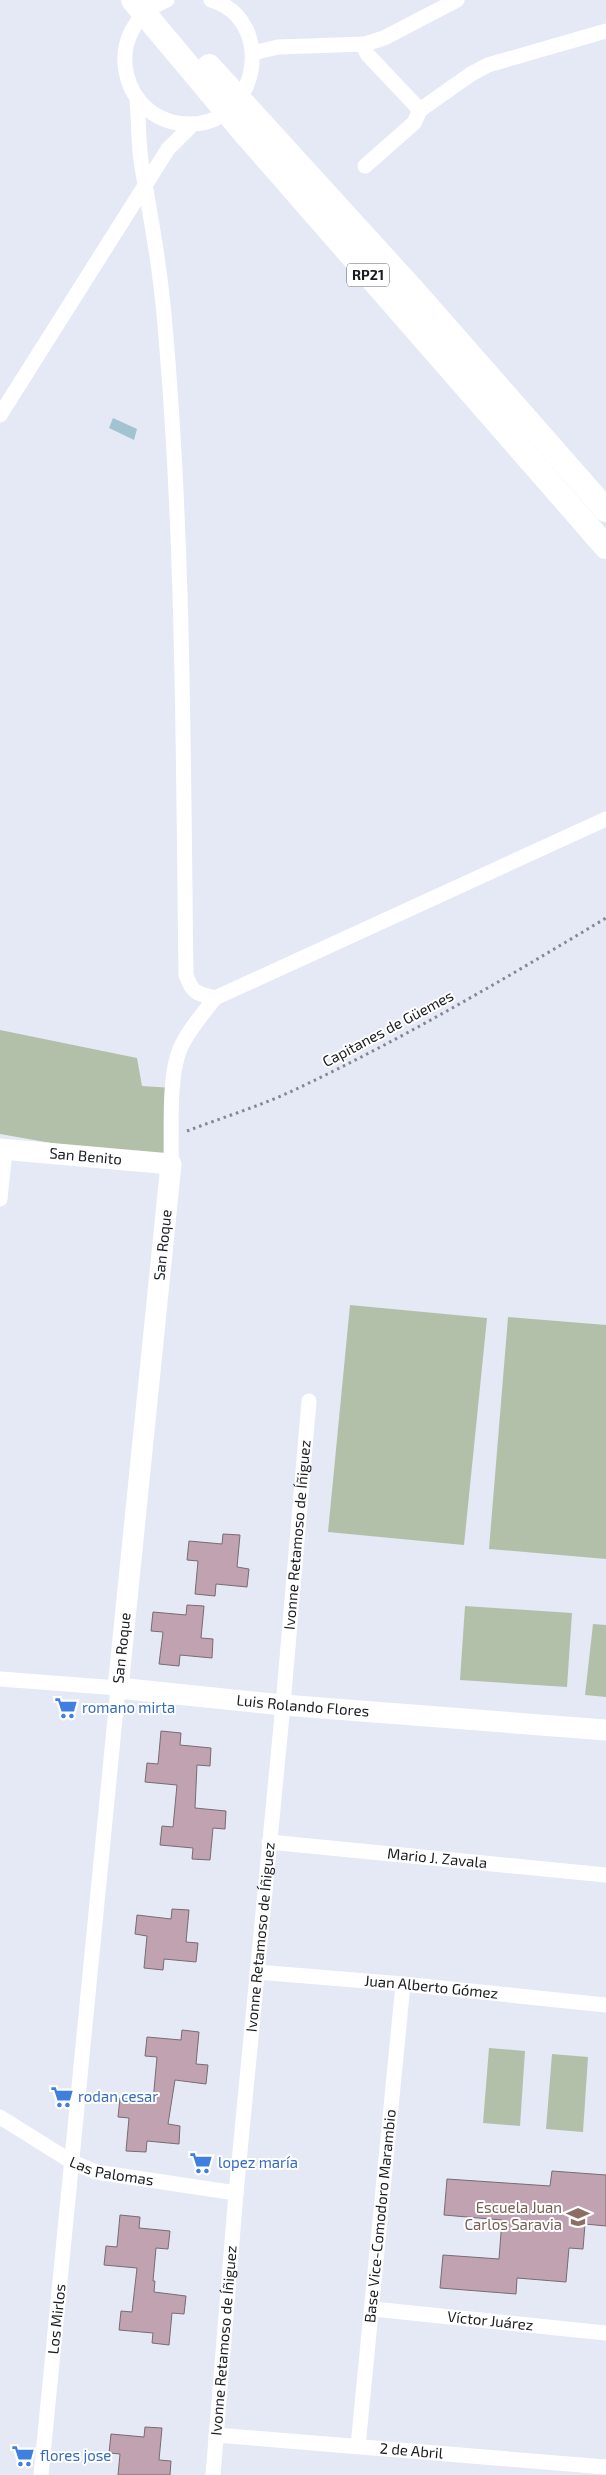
<svg xmlns="http://www.w3.org/2000/svg" width="606" height="2475" font-family="'Exo 2',sans-serif">
<style>
.green{fill:#b2c0aa}
.water{fill:#a2c4d1}
.building{fill:#c0a2b0;stroke:#786c71}
.lines{fill:none;stroke-linecap:round;stroke-linejoin:round}
.path{stroke:#84878f;stroke-width:3;stroke-dasharray:2.5 4;stroke-linecap:butt}
.street{stroke:#fff;stroke-width:15}
.secondary{stroke:#fff;stroke-width:21}
.primary{stroke:#fff;stroke-width:24}
.labels{text-anchor:middle;stroke-width:4;stroke-linejoin:round;paint-order:stroke}
.shield{fill:#fff;stroke:#5f6063;stroke-width:1}
.shield-label{font-size:14px;font-weight:bold;fill:#1a1c20}
.street-label{font-size:15px;fill:#1a1c20;stroke:#fff}
.shop-label{font-size:15px;fill:#366cbe;stroke:#fff;text-anchor:start}
.education-label{font-size:15px;fill:#785e54;stroke:#fff;text-anchor:end}
</style>
<rect width="100%" height="100%" fill="#e4e9f5"/>
<path class="green" d="M0,1030L137,1058L142,1086L173,1088L171,1164L0,1134Z
M350,1305L487,1318L464,1545L328,1532Z
M508,1317L606,1325V1559L489,1549Z
M465,1606L572,1613L567,1687L460,1680Z
M593,1624L606,1625V1697L585,1695Z
M489,2048L525,2051L520,2126L483,2123Z
M552,2054L588,2057L583,2132L546,2129Z"/>
<path class="water" d="M113,418L137,429L134,440L109,428Z"/>
<path class="building" d="M223,1534L240,1535L237,1567L249,1569L247,1587L216,1584L215,1596L195,1594L198,1561L187,1560L189,1541L222,1544Z
M187,1605L204,1606L201,1638L213,1639L212,1658L180,1655L179,1666L159,1664L163,1632L151,1631L153,1612L186,1615Z
M161,1731L181,1733L180,1745L211,1748L210,1766L197,1765L195,1808L226,1811L225,1829L213,1828L210,1860L192,1859L193,1848L160,1845L162,1826L173,1827L177,1785L145,1782L147,1763L158,1764Z
M172,1909L189,1910L186,1942L198,1943L196,1962L164,1959L163,1970L144,1968L147,1936L135,1934L137,1915L171,1919Z
M182,2030L199,2032L196,2064L208,2065L206,2084L175,2080L168,2124L180,2126L179,2144L147,2141L146,2152L126,2151L129,2118L118,2117L120,2098L153,2101L157,2057L145,2056L147,2037L181,2040Z
M552,2171L606,2175V2226L585,2224L583,2249L569,2248L566,2282L517,2278L516,2294L440,2288L443,2255L499,2259L502,2220L444,2215L447,2179L550,2186Z
M120,2215L140,2217L139,2228L170,2231L168,2249L156,2248L153,2281H155L154,2292L186,2296L184,2314L172,2313L169,2345L152,2343L153,2333L119,2330L121,2311L132,2312L137,2268L104,2265L106,2246L117,2247Z
M145,2427L162,2428L159,2460L171,2461L170,2475H118L120,2454L109,2453L111,2434L144,2437Z"/>
<g class="lines">
<path class="path" d="M187,1131C221,1118 257,1107 290,1092C399,1041 503,980 606,918"/>
<g class="street">
<path d="M167,0C98,27 119,126 192,124C260,122 276,19 211,0"/>
<path d="M363,44L367,54L420,110"/>
<path d="M253,53L278,47L365,44L384,38L457,0"/>
<path d="M137,98C139,123 138,149 143,173C152,224 161,274 165,326C184,542 183,758 186,975C192,993 197,994 215,998C203,1014 188,1030 180,1049C168,1077 172,1133 171,1164"/>
<path d="M365,166L414,123L420,110L471,74L488,65L606,31"/>
<path d="M0,415L168,149L193,124"/>
<path d="M215,998L606,819"/>
<path d="M0,1199L5,1150"/>
<path d="M0,1679L118,1688L41,2475"/>
<path id="s1" d="M269,1842L606,1875"/>
<path id="s2" d="M257,1972L403,1984L606,2005"/>
<path id="s3" d="M0,2117L72,2162L96,2172L236,2193"/>
<path id="s4" d="M373,2309L606,2333"/>
<path id="s5" d="M216,2435L606,2467"/>
<path id="s6" d="M358,2446L403,1984"/>
<path id="s7" d="M213,2475L236,2193L283,1705L309,1401"/>
</g>
<path class="secondary" id="s8" d="M0,1149L171,1164L118,1688L283,1705L606,1730"/>
<path class="primary" d="M133,0L242,130L606,547
M209,66L414,291L606,510"/>
</g>
<defs>
<symbol id="supermarket-bare" viewBox="-9 -9 18 18"><path d="M-6-5.5h2.5l.6 2H6L4.5 2H-2.5L-4.4-4H-6ZM-1.5 3.2a1.3 1.3 0 1 0 .1 0ZM3 3.2a1.3 1.3 0 1 0 .1 0Z" fill="#3f7fe0" stroke="#fff" stroke-width="2.5" paint-order="stroke"/></symbol>
<symbol id="school-bare" viewBox="-9 -9 18 18"><path d="M0-5L7-2L0 1L-7-2ZM-4 1L0 2.5L4 1V4Q0 6-4 4Z" fill="#8d6e63" stroke="#fff" stroke-width="2.5" paint-order="stroke"/></symbol>
</defs>
<g fill-rule="evenodd">
<use href="#supermarket-bare" x="50" y="1692" width="32" height="32"/>
<use href="#supermarket-bare" x="46" y="2081" width="32" height="32"/>
<use href="#supermarket-bare" x="185" y="2147" width="32" height="32"/>
<use href="#school-bare" x="562" y="2201" width="32" height="32"/>
<use href="#supermarket-bare" x="7" y="2440" width="32" height="32"/>
</g>
<g class="labels">
<rect class="shield" x="347" y="263.5" width="42" height="23" rx="4"/>
<g class="shield-label">
<text x="368" y="280">RP21</text>
</g>
<g class="street-label">
<text transform="translate(388 1029) rotate(-28)" y="5">Capitanes de Güemes</text>
<text dy="5" stroke="none"><textPath href="#s8" startOffset="86">San Benito</textPath></text>
<text transform="translate(163 1245) rotate(-84)" y="5">San Roque</text>
<text dy="5" stroke="none"><textPath href="#s7" startOffset="944">Ivonne Retamoso de Íñiguez</textPath></text>
<text transform="translate(122 1648) rotate(-84)" y="5">San Roque</text>
<text dy="5" stroke="none"><textPath href="#s8" startOffset="884">Luis Rolando Flores</textPath></text>
<text dy="5" stroke="none"><textPath href="#s1" startOffset="169">Mario J. Zavala</textPath></text>
<text dy="5" stroke="none"><textPath href="#s7" startOffset="540">Ivonne Retamoso de Íñiguez</textPath></text>
<text dy="5" stroke="none"><textPath href="#s2" startOffset="175">Juan Alberto Gómez</textPath></text>
<text dy="5" stroke="none"><textPath href="#s3" startOffset="126">Las Palomas</textPath></text>
<text dy="5" stroke="none"><textPath href="#s6" startOffset="231">Base Vice-Comodoro Marambio</textPath></text>
<text transform="translate(57 2319) rotate(-84)" y="5">Los Mirlos</text>
<text dy="5" stroke="none"><textPath href="#s4" startOffset="118">Víctor Juárez</textPath></text>
<text dy="5" stroke="none"><textPath href="#s7" startOffset="135">Ivonne Retamoso de Íñiguez</textPath></text>
<text dy="5" stroke="none"><textPath href="#s5" startOffset="196">2 de Abril</textPath></text>
</g>
<g class="shop-label">
<text x="82" y="1713">romano mirta</text>
<text x="78" y="2102">rodan cesar</text>
<text x="218" y="2168">lopez maría</text>
<text x="40" y="2461">flores jose</text>
</g>
<g class="education-label">
<text x="562" y="2213">Escuela Juan<tspan x="562" dy="17">Carlos Saravia</tspan></text>
</g>
</g>
</svg>
